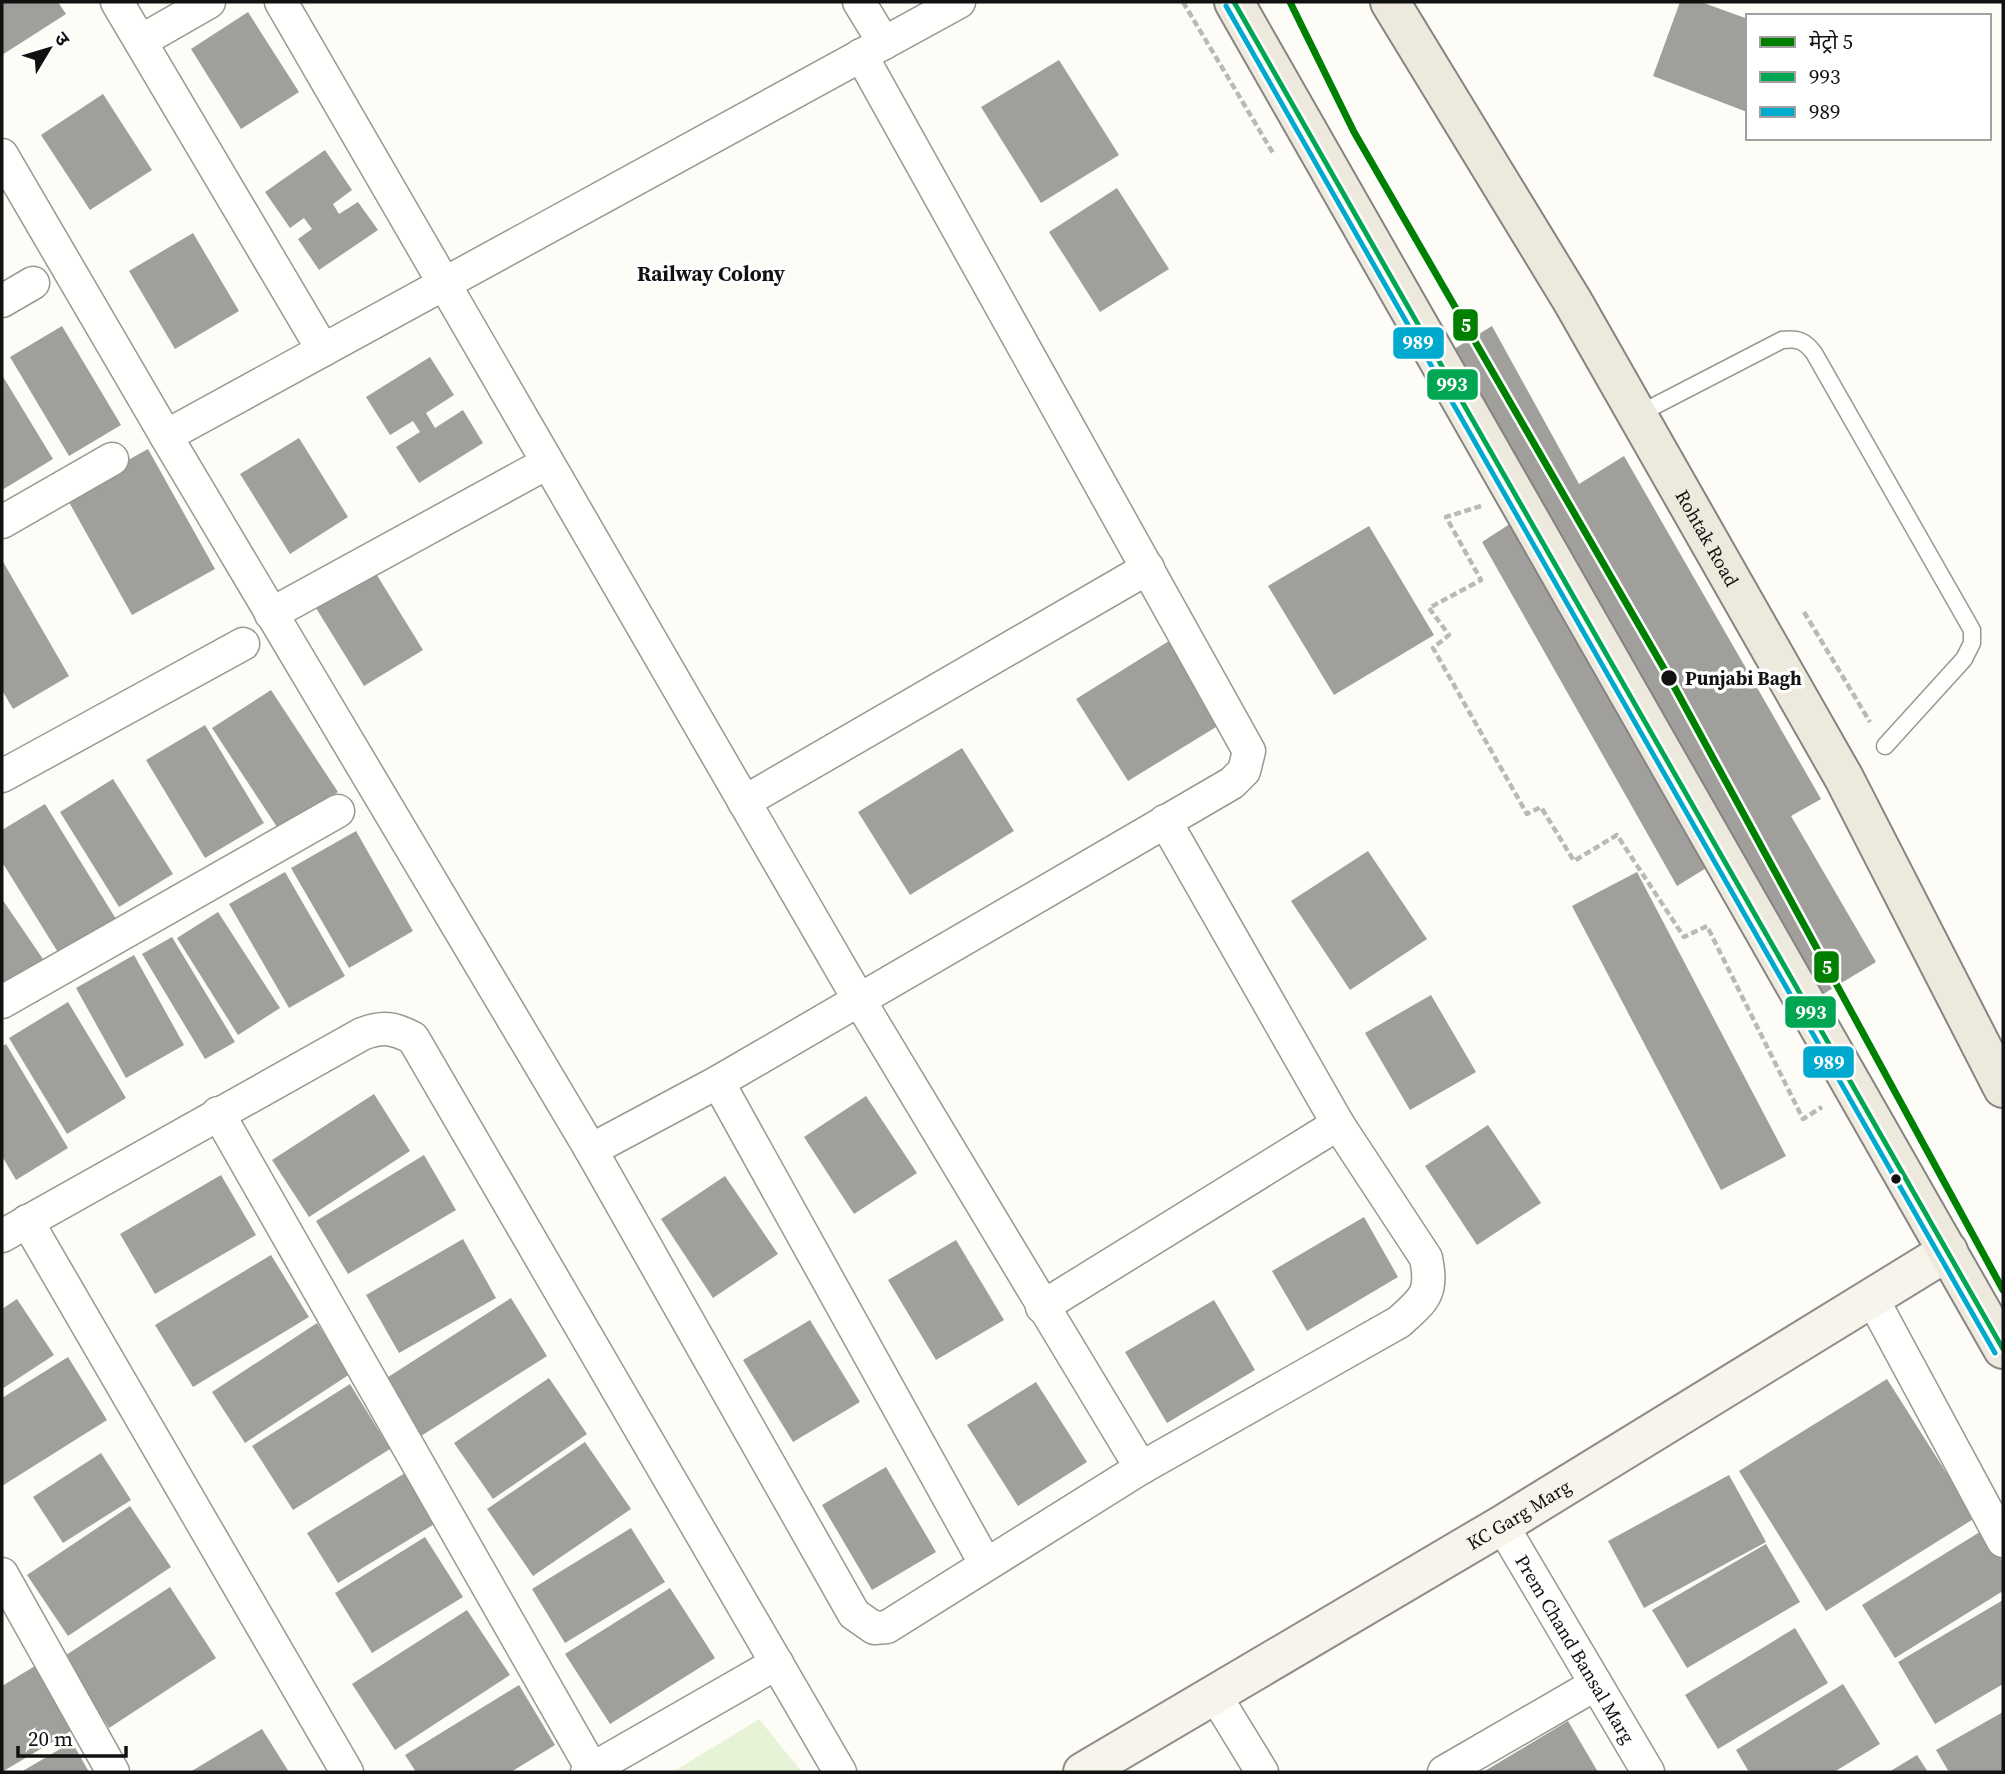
<svg xmlns="http://www.w3.org/2000/svg" width="2005" height="1774" font-family="'Source Serif 4','Noto Sans Devanagari',serif">
<style>
.park{fill:#e7f3d7}
.building{fill:#a19f9c}
.lines{fill:none;stroke-linecap:round;stroke-linejoin:round}
.lane-casing{stroke:#979795;stroke-width:19}
.street-casing{stroke:#979795;stroke-width:35}
.secondary-casing{stroke:#8e8d8b;stroke-width:42}
.primary-casing{stroke:#858482;stroke-width:42}
.path{stroke:#b9b9b8;stroke-width:4.5;stroke-dasharray:7 3.5;stroke-linecap:butt}
.lane{stroke:#fffffe;stroke-width:16}
.street{stroke:#fffffe;stroke-width:32}
.secondary{stroke:#f6f4eb;stroke-width:38}
.primary{stroke:#ede9dc;stroke-width:38}
.bus-1-casing{stroke:#fff;stroke-width:10}
.bus-2-casing{stroke:#fff;stroke-width:10}
.bus-1{stroke:#00a651;stroke-width:5}
.bus-2{stroke:#00a9ce;stroke-width:5}
.metro-1-casing{stroke:#fff;stroke-width:12}
.metro-1{stroke:#008000;stroke-width:7}
.stop-dot{fill:#111;stroke:#fff;stroke-width:2.5}
.labels{text-anchor:middle;stroke-width:7;stroke-linejoin:round;paint-order:stroke}
.street-label{font-size:19px;fill:#111;stroke:#fff}
.stop-label{font-size:19px;font-weight:bold;fill:#111;stroke:#fff;text-anchor:start}
.neighbourhood-label{font-size:21px;font-weight:bold;fill:#111;stroke:#fff}
.line-badge{stroke:#fff;stroke-width:2.5}
.badge-label{font-size:19px;text-anchor:middle;font-weight:bold;fill:#fff}
</style>
<rect width="100%" height="100%" fill="#fdfcf7"/>
<path class="park" d="M759,1719L802,1772H673Z"/>
<path class="building" d="M2,2H58L66,14L2,55Z
M1680,2H1701L1748,19L1747,112L1653,76Z
M248,12L299,92L241,129L191,49Z
M1059,60L1119,155L1041,203L981,107Z
M103,94L152,170L90,210L41,135Z
M325,150L352,190L333,204L339,214L358,202L378,230L319,270L298,239L312,229L304,218L290,228L265,192Z
M1117,188L1169,269L1100,312L1049,232Z
M193,233L239,311L175,349L129,271Z
M62,326L121,425L69,456L10,357Z
M1492,326L1579,484L1624,456L1821,799L1791,816L1876,962L1802,1007L1716,862L1677,886L1482,542L1516,520L1426,366Z
M430,357L454,395L426,413L435,428L463,410L483,443L419,483L396,447L420,432L413,421L390,435L366,397Z
M2,375L53,459L2,490Z
M299,438L348,517L290,554L240,474Z
M148,449L215,569L132,615L65,495Z
M1369,526L1434,635L1334,695L1268,586Z
M2,560L69,676L13,709L2,690Z
M375,572L423,650L364,686L316,608Z
M1169,641L1221,724L1128,781L1076,699Z
M271,690L338,792L279,830L212,728Z
M205,725L264,823L205,858L146,760Z
M962,748L1014,831L910,895L858,812Z
M113,779L173,874L119,907L60,812Z
M45,804L116,919L59,954L2,862V830Z
M356,831L413,931L349,968L291,868Z
M1368,851L1427,939L1350,990L1291,901Z
M285,872L345,976L289,1008L229,904Z
M1637,872L1786,1156L1721,1190L1572,906Z
M2,899L45,962L2,991Z
M218,912L280,1008L238,1035L177,938Z
M172,937L235,1042L205,1059L142,954Z
M134,955L184,1045L126,1078L76,988Z
M1431,995L1476,1072L1410,1110L1365,1033Z
M68,1002L126,1098L67,1134L9,1038Z
M6,1044L68,1148L16,1180L2,1156V1046Z
M374,1094L410,1151L309,1217L272,1160Z
M866,1096L917,1173L854,1214L804,1137Z
M1488,1125L1541,1203L1477,1245L1425,1166Z
M424,1155L456,1210L348,1274L316,1221Z
M221,1175L256,1235L155,1294L120,1234Z
M725,1176L778,1254L713,1298L661,1219Z
M1364,1217L1398,1277L1307,1331L1272,1271Z
M463,1239L496,1298L399,1353L366,1295Z
M956,1240L1004,1320L936,1360L888,1280Z
M271,1255L309,1317L193,1387L155,1325Z
M511,1298L547,1356L421,1436L385,1379Z
M17,1299L54,1355L2,1389V1309Z
M1214,1300L1255,1370L1167,1423L1125,1352Z
M810,1320L860,1402L793,1442L743,1360Z
M317,1323L350,1374L245,1443L212,1392Z
M68,1357L107,1420L2,1486V1398Z
M549,1378L587,1434L493,1499L454,1443Z
M1887,1379L1975,1518L1826,1611L1739,1471Z
M1036,1382L1087,1462L1018,1506L967,1425Z
M350,1384L390,1449L293,1510L252,1446Z
M585,1442L631,1509L533,1576L487,1509Z
M101,1453L131,1500L63,1543L33,1497Z
M886,1467L936,1552L872,1590L822,1505Z
M405,1473L436,1523L338,1583L307,1533Z
M1729,1475L1766,1542L1644,1608L1608,1541Z
M130,1506L171,1567L68,1636L27,1575Z
M631,1528L665,1582L565,1643L532,1589Z
M1983,1530L2003,1562V1591L1895,1658L1862,1605Z
M425,1537L463,1597L372,1653L335,1593Z
M1766,1544L1800,1602L1687,1668L1652,1610Z
M170,1587L216,1658L109,1728L63,1657Z
M670,1588L715,1658L610,1724L565,1654Z
M2003,1600V1684L1935,1724L1898,1662Z
M467,1610L510,1675L395,1750L352,1684Z
M1795,1628L1828,1683L1718,1749L1685,1695Z
M35,1666L74,1729L2,1772V1686Z
M1843,1684L1880,1744L1834,1772H1749L1736,1750Z
M519,1685L555,1745L511,1772H416L405,1755Z
M2003,1712V1772H1949L1936,1750Z
M1568,1721L1598,1772H1483Z
M262,1729L289,1772H190Z
M72,1742L89,1772H21Z
M1917,1755L1928,1772H1889Z"/>
<g class="lines">
<defs>
<path id="lane" d="M1637,415L1782,340C1798,338 1805,341 1814,353L1972,630V643L1964,659L1885,746"/>
<g id="street">
<path d="M117,2L323,350"/>
<path d="M281,2L858,998L1141,1468"/>
<path d="M859,2L884,43"/>
<path d="M141,41L209,2"/>
<path d="M2,155L166,436L959,2"/>
<path d="M2,301L33,283"/>
<path d="M166,436L591,1150L718,1082L1232,783L1244,771L1249,751L861,55"/>
<path d="M2,522L112,459"/>
<path d="M271,614L547,463"/>
<path d="M2,776L243,644"/>
<path d="M744,802L1148,568"/>
<path d="M2,1002L338,811"/>
<path d="M718,1082L985,1563"/>
<path d="M218,1113L592,1769"/>
<path d="M591,1150L854,1614L874,1628L887,1627L1141,1468L1399,1322C1425,1299 1433,1293 1426,1258L1338,1124L1165,821"/>
<path d="M27,1221L347,1772"/>
<path d="M2,1236L362,1034C383,1026 394,1028 413,1038L840,1772"/>
<path d="M1872,1298L2003,1541"/>
<path d="M1042,1307L1338,1124"/>
<path id="s1" d="M1502,1525L1648,1772"/>
<path d="M2,1574L113,1772"/>
<path d="M1215,1695L1262,1772"/>
<path d="M587,1772L777,1663"/>
<path d="M1444,1772L1596,1684"/>
</g>
<g id="secondary">
<path id="s2" d="M1083,1772L1502,1525L1948,1251"/>
</g>
<g id="primary">
<path d="M1234,2L2003,1349"/>
<path id="s3" d="M1390,2L1573,302L1844,778L2003,1088"/>
</g>
</defs>
<use href="#lane" class="lane-casing"/>
<use href="#street" class="street-casing"/>
<use href="#secondary" class="secondary-casing"/>
<use href="#primary" class="primary-casing"/>
<path class="path" d="M1183,2L1273,153
M1481,506L1446,517L1481,580L1429,608L1449,635L1433,648L1527,814L1541,807L1574,861L1617,835L1684,937L1707,926L1803,1119L1822,1107
M1804,612L1870,722"/>
<use href="#lane" class="lane"/>
<use href="#street" class="street"/>
<use href="#secondary" class="secondary"/>
<use href="#primary" class="primary"/>
<defs>
<path id="bus-1" d="M1234,2L2003,1349"/>
<path id="bus-2" d="M1226,6L1995,1353"/>
</defs>
<use href="#bus-1" class="bus-1-casing"/>
<use href="#bus-2" class="bus-2-casing"/>
<use href="#bus-1" class="bus-1"/>
<use href="#bus-2" class="bus-2"/>
<defs>
<path id="metro-1" d="M1290,2L1354,132L1670,679L2003,1290"/>
</defs>
<use href="#metro-1" class="metro-1-casing"/>
<use href="#metro-1" class="metro-1"/>
</g>
<g class="stop-dot">
<circle cx="1669" cy="678" r="9"/>
<circle cx="1896" cy="1179" r="6"/>
</g>
<g class="labels">
<g class="street-label">
<text dy="7" stroke="none"><textPath href="#s3" startOffset="623">Rohtak Road</textPath></text>
<text dy="7" stroke="none"><textPath href="#s2" startOffset="506">KC Garg Marg</textPath></text>
<text dy="7" stroke="none"><textPath href="#s1" startOffset="144">Prem Chand Bansal Marg</textPath></text>
</g>
<g class="stop-label">
<text x="1685" y="685">Punjabi Bagh</text>
</g>
<g class="neighbourhood-label">
<text x="711" y="281">Railway Colony</text>
</g>
</g>
<g class="line-badge">
<rect x="1452" y="308" width="27" height="34" rx="7" fill="#008000"/>
<rect x="1392" y="326" width="53" height="34" rx="7" fill="#00a9ce"/>
<rect x="1426" y="368" width="53" height="33" rx="7" fill="#00a651"/>
<rect x="1813" y="950" width="27" height="34" rx="7" fill="#008000"/>
<rect x="1784" y="995" width="53" height="34" rx="7" fill="#00a651"/>
<rect x="1802" y="1045" width="53" height="34" rx="7" fill="#00a9ce"/>
</g>
<g class="badge-label">
<text x="1466" y="332">5</text>
<text x="1418" y="349">989</text>
<text x="1452" y="391">993</text>
<text x="1827" y="974">5</text>
<text x="1811" y="1019">993</text>
<text x="1829" y="1069">989</text>
</g>
<rect width="2005" height="1774" fill="none" stroke="#111111" stroke-width="7"/>
<rect x="1746" y="14" width="245" height="126" fill="#ffffff" stroke="#a0a0a0" stroke-width="2"/>
<rect x="1760" y="37" width="35" height="10" fill="#008000" stroke="#a0a0a0" stroke-width="2"/>
<text x="1809" y="49" font-size="21" fill="#111111">मेट्रो 5</text>
<rect x="1760" y="72" width="35" height="10" fill="#00a651" stroke="#a0a0a0" stroke-width="2"/>
<text x="1809" y="84" font-size="21" fill="#111111">993</text>
<rect x="1760" y="107" width="35" height="10" fill="#00a9ce" stroke="#a0a0a0" stroke-width="2"/>
<text x="1809" y="119" font-size="21" fill="#111111">989</text>
<g transform="translate(49 49) rotate(52)" stroke="#ffffff" stroke-width="5" paint-order="stroke">
<path d="M0-5L12 26L0 18L-12 26Z" fill="#111111"/>
<text y="-10" font-size="19" font-weight="bold" text-anchor="middle" fill="#111111">उ</text>
</g>
<path d="M18 1746v10h108v-10" fill="none" stroke="#111111" stroke-width="3.5"/>
<text x="28" y="1746" font-size="21" fill="#111111" stroke="#ffffff" stroke-width="5" paint-order="stroke">20 m</text>
</svg>
